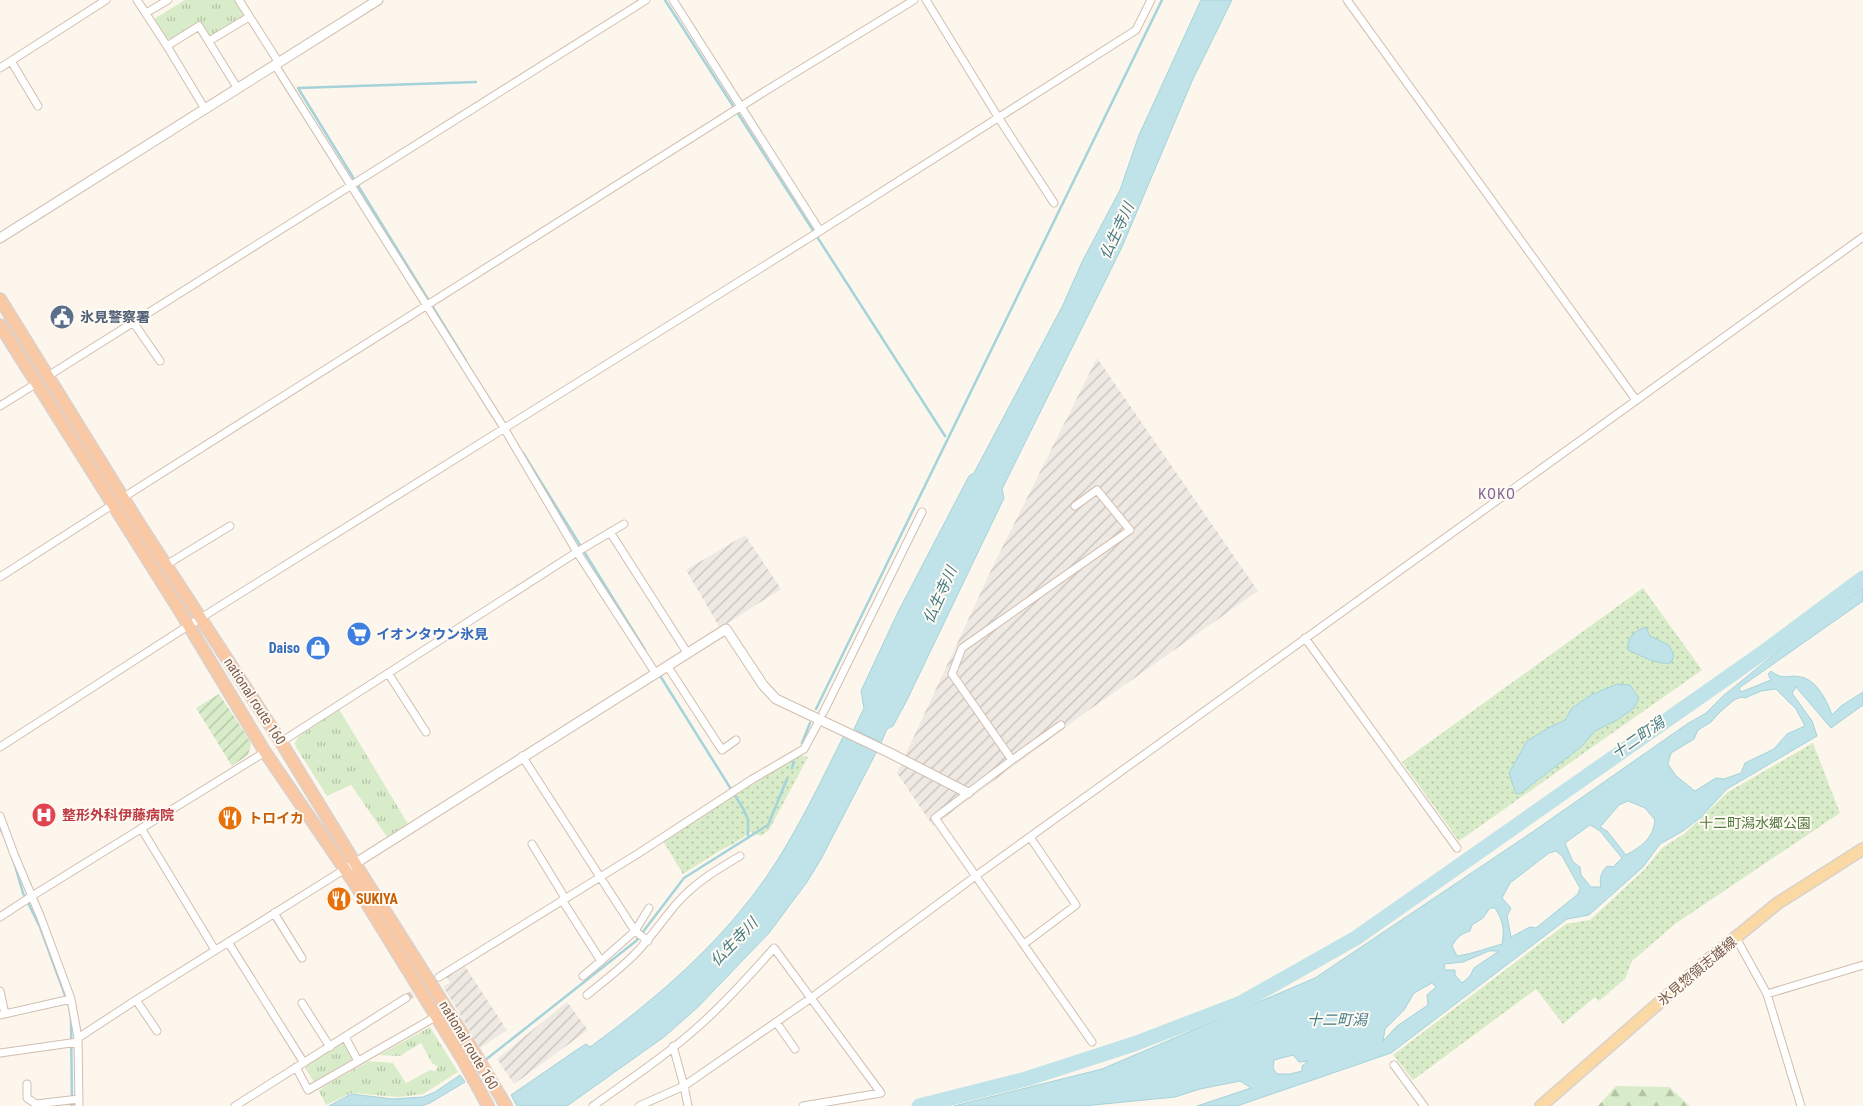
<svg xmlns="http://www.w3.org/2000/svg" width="1863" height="1106" font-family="'Roboto Condensed','Noto Sans JP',sans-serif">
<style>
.industrial{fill:url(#industrial-furrows)}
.grass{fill:url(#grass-tufts)}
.forest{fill:url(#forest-firs)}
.park{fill:url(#park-dots)}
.garden{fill:url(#garden-furrows)}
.water{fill:#bfe3e8;stroke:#a5d3da;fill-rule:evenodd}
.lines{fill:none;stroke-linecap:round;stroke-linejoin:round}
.stream{stroke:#a5d3da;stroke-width:2.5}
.river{stroke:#bfe3e8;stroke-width:15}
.minor-tunnel{stroke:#dcd0c4;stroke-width:7;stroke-dasharray:7 3.5;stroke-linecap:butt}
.minor-casing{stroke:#d1beb0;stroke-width:9}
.tertiary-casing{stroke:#d1beb0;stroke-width:11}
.primary-casing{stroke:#dad1cd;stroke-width:14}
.trunk-casing{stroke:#dad1cd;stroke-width:14}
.minor{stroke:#fff;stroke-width:7}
.tertiary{stroke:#fff;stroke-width:9}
.primary{stroke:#fbd9a5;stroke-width:11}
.trunk{stroke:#f9c8a4;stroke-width:11}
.labels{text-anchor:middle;stroke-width:4;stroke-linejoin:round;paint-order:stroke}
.service-label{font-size:14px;font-weight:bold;fill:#4e5e75;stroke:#fffaf3;text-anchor:start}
.shop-label{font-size:14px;font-weight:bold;fill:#366cbe;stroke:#fffaf3;text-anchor:start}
.street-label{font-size:14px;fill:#7a5c4d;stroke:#fffaf3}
.health-label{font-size:14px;font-weight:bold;fill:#be3a42;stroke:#fffaf3;text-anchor:start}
.food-label{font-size:14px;font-weight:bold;fill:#c56008;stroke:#fffaf3;text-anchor:start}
.park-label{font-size:14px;fill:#537a41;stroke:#fffaf3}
.water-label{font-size:15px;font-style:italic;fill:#437c86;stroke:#fffaf3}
.neighbourhood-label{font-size:15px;letter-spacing:1px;fill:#846695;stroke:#fffaf3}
</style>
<defs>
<pattern id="industrial-furrows" width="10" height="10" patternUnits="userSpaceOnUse" patternTransform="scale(1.25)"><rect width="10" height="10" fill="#efe9e4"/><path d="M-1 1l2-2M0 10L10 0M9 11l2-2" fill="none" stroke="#c7c0bb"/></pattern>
<pattern id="grass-tufts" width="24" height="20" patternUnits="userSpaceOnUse" patternTransform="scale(1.25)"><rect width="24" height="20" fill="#d8ecc9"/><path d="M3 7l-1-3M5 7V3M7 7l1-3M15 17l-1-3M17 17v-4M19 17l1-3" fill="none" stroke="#b4c2a5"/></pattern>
<pattern id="forest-firs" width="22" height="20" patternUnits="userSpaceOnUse" patternTransform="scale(1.25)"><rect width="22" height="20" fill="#d8ecc9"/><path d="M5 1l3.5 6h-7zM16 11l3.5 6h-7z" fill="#b4c2a5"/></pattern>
<pattern id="park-dots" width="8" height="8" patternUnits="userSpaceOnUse" patternTransform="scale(1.25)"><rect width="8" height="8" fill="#d8ecc9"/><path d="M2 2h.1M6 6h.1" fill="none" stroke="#b4c2a5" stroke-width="1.8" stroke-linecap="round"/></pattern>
<pattern id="garden-furrows" width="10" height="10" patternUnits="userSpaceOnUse" patternTransform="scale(1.25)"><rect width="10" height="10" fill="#d8ecc9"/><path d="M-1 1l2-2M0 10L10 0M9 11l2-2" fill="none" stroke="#b4c2a5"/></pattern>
</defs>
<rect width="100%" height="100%" fill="#fdf6ec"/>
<path class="industrial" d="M1097,358L1258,591L1082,715L933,826L897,773L994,564Z
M745,535L781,589L720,628L686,570Z
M464,965L507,1030L480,1048L443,986L450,983L446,976Z
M567,1002L588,1030L514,1084L497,1059Z"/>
<path class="grass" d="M185,0H234L243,15L241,18L213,35H209L201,22L171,40L166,38L154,19Z
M339,709L408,824L387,837L351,785L327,796L296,747L295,743L298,737Z
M430,1027L458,1072L423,1094L398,1097L351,1093L326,1105L319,1091L323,1087L369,1061L393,1063L406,1083L430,1070L435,1071L438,1067L432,1063L421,1043L400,1056L379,1055Z
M343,1042L353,1059L314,1082L304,1066Z"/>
<path class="forest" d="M1616,1086L1669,1087L1690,1106H1598Z"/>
<path class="park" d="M1643,588L1702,670L1459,841L1402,762Z
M1813,743L1840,813L1675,924L1632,961L1625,979L1599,1001L1595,997L1563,1024L1536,989L1413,1080L1393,1055L1566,924L1590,920L1644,870L1662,848L1684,834L1728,792Z
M799,755L808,757L769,830L761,836L751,832L735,843L721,850L683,874L663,841Z"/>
<path class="garden" d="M219,694L247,736L251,744L248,755L232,766L196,708Z"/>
<path class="water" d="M1201,0H1232L1192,81L1122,247L1002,489L1004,498L907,700L893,726L887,729L881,743L854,729L864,708L861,691L898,612L969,476L974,473L1063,305L1082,262L1120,190L1139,135Z
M1863,588V601L1739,688L1741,692L1771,680L1768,674L1771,671C1783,681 1788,674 1801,677C1817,680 1827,701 1832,715L1841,706L1863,692V705L1831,728L1796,687L1792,693L1812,721L1817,736L1727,789L1701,817L1683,831L1660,844L1643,867L1589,915L1567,919L1391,1053L1237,1106H1197L1251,1088L1240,1081L1200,1089L1175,1097L1083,1106H954L1102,1069L1315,978L1531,833L1687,724L1706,713L1723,696L1820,617ZM1776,689L1796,709L1805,726L1787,734L1774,749L1745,763L1741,773L1724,779L1716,778L1695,791L1676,776L1668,764L1671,753L1694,739L1698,730L1711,722L1719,713L1734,700L1741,697L1745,698L1761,691ZM1628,801L1645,808L1655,820C1653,839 1642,846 1626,855L1607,831L1600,827L1619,805ZM1590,825L1600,831L1622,858L1613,867L1607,866C1601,872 1599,879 1601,887H1591L1581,875L1580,867L1573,862L1565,843ZM1556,851L1562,856L1580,888L1578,894L1536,928L1530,927L1511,937L1507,916L1511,908L1502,898L1510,883L1549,853ZM1490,908H1495C1503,921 1505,929 1502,944C1487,948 1473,954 1457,956L1452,946C1457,937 1461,934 1470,931L1472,925L1483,918ZM1489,951H1499L1474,968L1470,976L1462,983L1455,975V970H1445L1444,964L1463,962ZM1432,983L1436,987L1427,995L1428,1005L1397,1026L1383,1041L1385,1029L1404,1010L1414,993ZM1293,1055L1299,1062L1308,1061L1302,1066V1071L1290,1074H1277L1273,1068L1274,1060Z
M1646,627L1650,636L1669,645L1674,656L1671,663C1656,665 1642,656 1628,650C1627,637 1634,631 1646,627Z
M1617,684L1630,685L1639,698L1634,708L1617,720L1595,731L1581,747L1521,793L1516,794L1509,773L1527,741L1548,728L1565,720L1572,708L1591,695Z
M844,735L877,751L821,859L807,882L769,933L698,1007L664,1037L567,1106H517L511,1095L578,1049L586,1044L590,1047C656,999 720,944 767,876C797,832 820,783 844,735Z
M460,1075L465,1082L430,1103L421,1106H329L351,1094L393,1099L423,1097L435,1092Z"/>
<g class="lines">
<path class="stream" d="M665,0L945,436
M466,361L298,88L476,82
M523,453L645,650
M659,674L744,810L748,820V838
M816,709L1162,0
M802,743L810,723
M792,768L794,762
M0,828L4,836
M13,859L23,893L40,927L69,1006L71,1017L72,1106
M484,1061L636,941L684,878L768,825L787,779"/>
<path class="river" d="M919,1106L1026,1079L1134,1044L1241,1003L1356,938L1761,654L1863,578"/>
<path class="minor-tunnel" d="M406,998L422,988"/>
<defs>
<path id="minor" d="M137,0L167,46L199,26L238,89
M239,0L279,63
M673,0L820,231
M926,0L998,117L1054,203
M1347,0L1636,400
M146,13L168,0
M209,41L249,17
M167,46L205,109
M11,61L38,106
M275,65L504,428L577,552L656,674
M0,68L106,0
M133,322L160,361
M48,376L646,0
M0,406L37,383
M124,497L767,90L914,0
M1075,506L1097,490L1130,530L962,648L952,674L1012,760L935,818L1092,1042
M610,532L688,654
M166,565L230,526
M0,577L112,505
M1305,638L1457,848
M668,667L722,750L736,740
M388,673L426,732
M823,713L922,512
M281,742L577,552L624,524
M0,747L180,631L820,231L1136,30L1151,0
M522,756L635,931L601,961
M1012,760L1061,725
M0,816L14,854L41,918L71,999L78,1038L79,1106
M141,828L215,950
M532,844L565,898
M562,900L601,961L583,976
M274,913L302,958
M0,917L32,896L265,752
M1736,938L1767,994L1801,1106
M648,941L635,931L649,908
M228,942L304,1063
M1024,944L1076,905L1030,837
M439,977L639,853L751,780L804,749L818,723
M0,991L5,1014
M1767,994L1863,965
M587,995C603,982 620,969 634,955C651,938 663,919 678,902C696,882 718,869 740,856
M136,1000L157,1031
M302,1003L330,1047
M0,1015L71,999
M776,1022L795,1049
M345,1037L358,1061
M78,1038L136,1000L345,869
M673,1046L684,1086L688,1106
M0,1053L78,1042
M1394,1065L1424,1106
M296,1067L308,1090L437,1016
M27,1084V1098L36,1104L79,1099
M235,1106L406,998
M593,1106C629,1080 667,1055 700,1025C727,1001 751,974 774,948L881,1093L803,1106
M639,1106L684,1086L811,998L977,875L1863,237"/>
<path id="tertiary" d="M0,238L378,0
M351,866L726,629L763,685L776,699L890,753L968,793"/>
<path id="primary" d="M1541,1106L1708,960L1778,903L1863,849"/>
<path id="trunk" d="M0,299L140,525L281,742L364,878L476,1055L506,1106
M0,325L180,611L265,752L355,884L463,1060L488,1106"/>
</defs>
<use href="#minor" class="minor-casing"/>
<use href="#tertiary" class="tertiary-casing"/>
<use href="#primary" class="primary-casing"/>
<use href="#trunk" class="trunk-casing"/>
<use href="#minor" class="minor"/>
<use href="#tertiary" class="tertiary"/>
<use href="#primary" class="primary"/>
<use href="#trunk" class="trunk"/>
</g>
<defs>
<symbol id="civic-disc" viewBox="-11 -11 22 22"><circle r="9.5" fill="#5c6f8a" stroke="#fffaf3"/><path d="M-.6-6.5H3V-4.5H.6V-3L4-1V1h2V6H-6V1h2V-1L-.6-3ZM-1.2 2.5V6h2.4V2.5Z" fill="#fff"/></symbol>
<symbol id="supermarket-disc" viewBox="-11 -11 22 22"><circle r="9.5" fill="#3f7fe0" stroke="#fffaf3"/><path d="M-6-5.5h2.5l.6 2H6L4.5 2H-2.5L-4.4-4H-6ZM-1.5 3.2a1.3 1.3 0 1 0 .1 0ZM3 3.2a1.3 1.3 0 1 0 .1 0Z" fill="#fff"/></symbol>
<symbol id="shop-disc" viewBox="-11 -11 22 22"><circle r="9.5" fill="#3f7fe0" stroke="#fffaf3"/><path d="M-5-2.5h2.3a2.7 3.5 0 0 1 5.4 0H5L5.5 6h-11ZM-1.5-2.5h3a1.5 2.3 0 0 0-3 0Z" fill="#fff"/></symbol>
<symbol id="hospital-disc" viewBox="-11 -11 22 22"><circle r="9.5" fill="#e0444e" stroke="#fffaf3"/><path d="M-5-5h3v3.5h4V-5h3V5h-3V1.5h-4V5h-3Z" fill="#fff"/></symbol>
<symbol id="restaurant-disc" viewBox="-11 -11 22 22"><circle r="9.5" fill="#e8710a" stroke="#fffaf3"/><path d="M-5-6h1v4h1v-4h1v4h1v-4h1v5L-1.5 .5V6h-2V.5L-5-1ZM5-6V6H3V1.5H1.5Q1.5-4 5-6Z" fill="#fff"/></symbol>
</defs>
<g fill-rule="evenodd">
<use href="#civic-disc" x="48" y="303" width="28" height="28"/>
<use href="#supermarket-disc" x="345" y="620" width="28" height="28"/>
<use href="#shop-disc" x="304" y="634" width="28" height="28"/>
<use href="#hospital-disc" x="30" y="801" width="28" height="28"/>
<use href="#restaurant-disc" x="216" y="804" width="28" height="28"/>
<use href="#restaurant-disc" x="325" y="885" width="28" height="28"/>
</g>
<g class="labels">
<g class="service-label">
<text x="80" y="322">氷見警察署</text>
</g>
<g class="shop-label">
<text x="376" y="639">イオンタウン氷見</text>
<text x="300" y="653" text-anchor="end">Daiso</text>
</g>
<g class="street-label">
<text transform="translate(255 701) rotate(57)" y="5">national route 160</text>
<text transform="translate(1697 971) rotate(-40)" y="5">氷見惣領志雄線</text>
<text transform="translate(469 1045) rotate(59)" y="5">national route 160</text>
</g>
<g class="health-label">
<text x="62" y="820">整形外科伊藤病院</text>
</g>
<g class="food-label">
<text x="248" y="823">トロイカ</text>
<text x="356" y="904">SUKIYA</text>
</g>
<g class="park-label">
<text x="1755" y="828">十二町潟水郷公園</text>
</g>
<g class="water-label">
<text transform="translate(1117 231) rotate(-65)" y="5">仏生寺川</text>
<text transform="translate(940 595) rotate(-66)" y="5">仏生寺川</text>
<text transform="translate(1638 738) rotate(-35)" y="5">十二町潟</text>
<text transform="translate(734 942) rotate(-46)" y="5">仏生寺川</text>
<text x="1337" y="1025">十二町潟</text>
</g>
<g class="neighbourhood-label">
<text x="1497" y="499">KOKO</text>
</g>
</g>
</svg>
